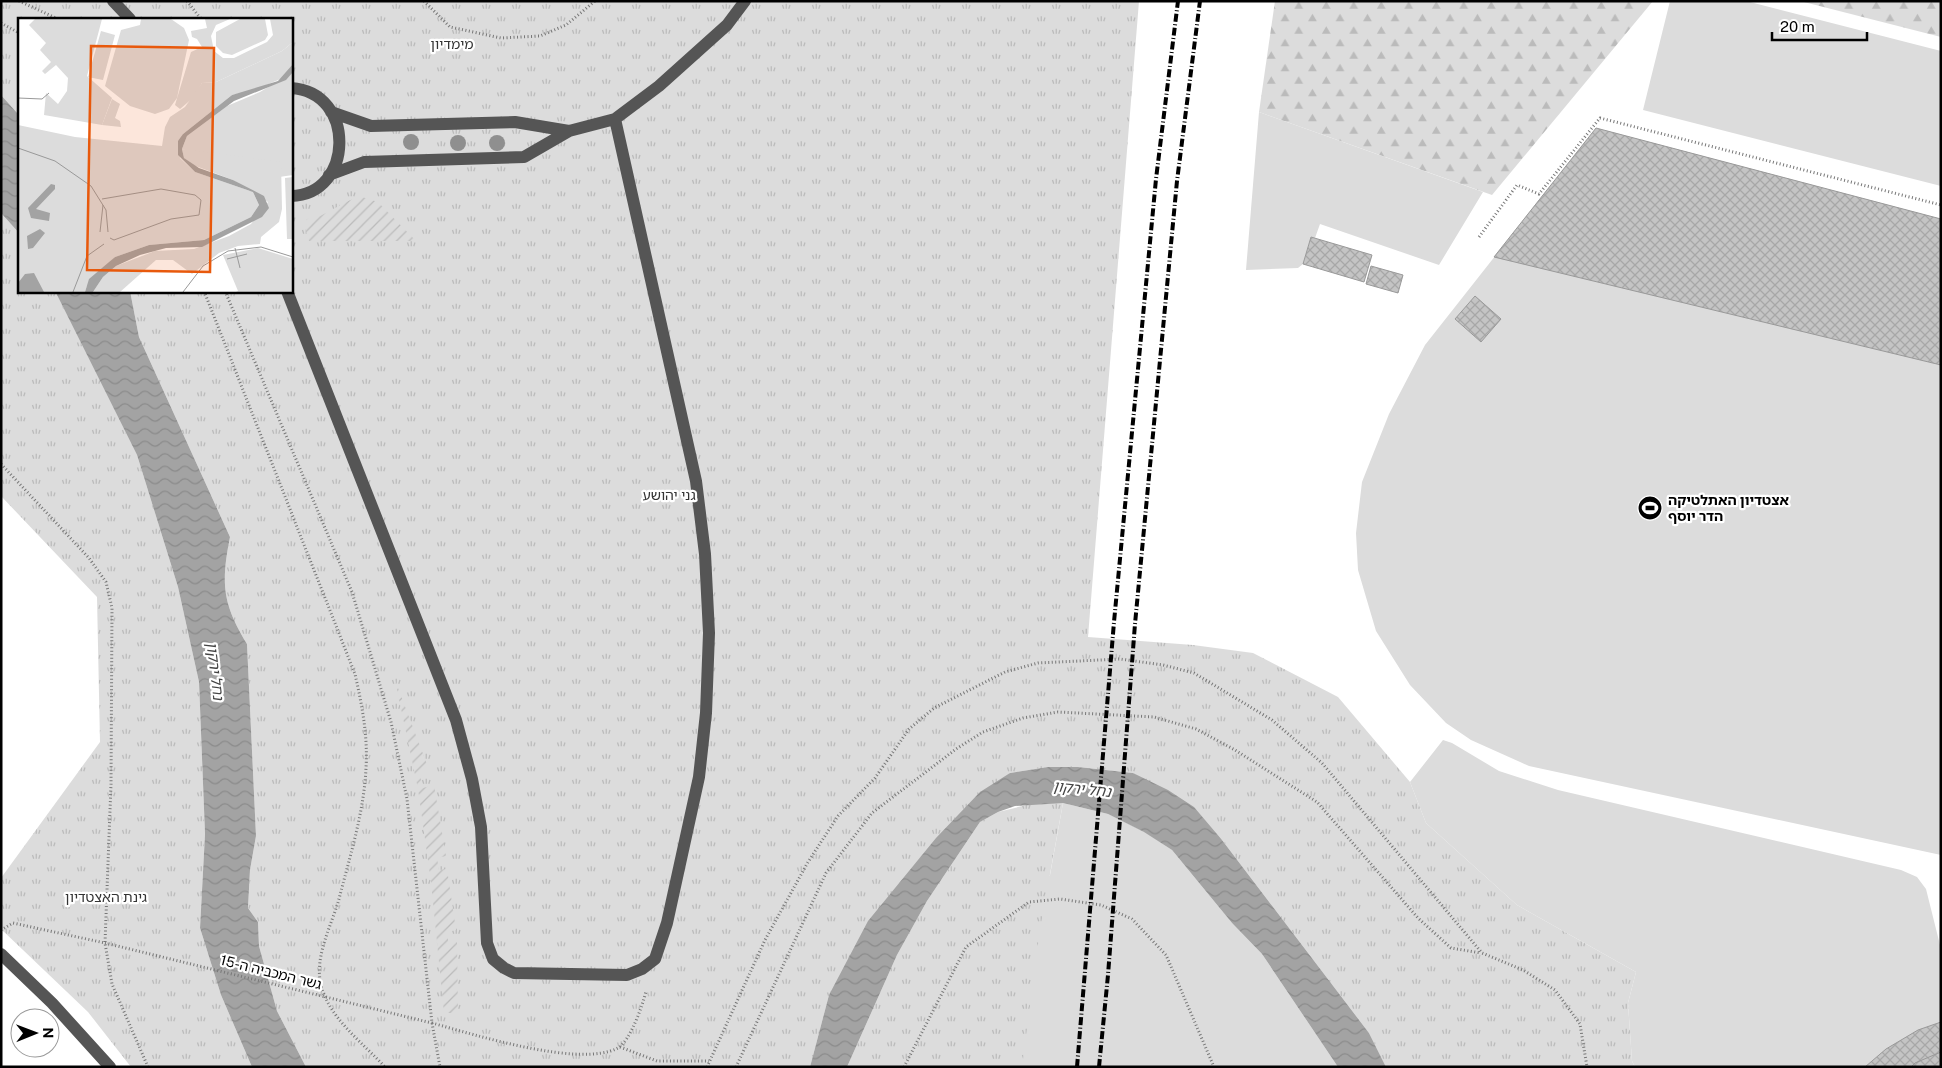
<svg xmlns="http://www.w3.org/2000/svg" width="1942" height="1068" font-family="'Public Sans','Noto Sans Hebrew',sans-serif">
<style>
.grass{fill:#dcdcdc}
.forest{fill:url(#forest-firs)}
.park{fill:url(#park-tufts)}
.garden{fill:url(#garden-furrows)}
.water{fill:url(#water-waves)}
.building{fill:url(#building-cross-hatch);stroke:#999}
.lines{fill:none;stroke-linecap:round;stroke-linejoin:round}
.path{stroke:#777;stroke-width:3;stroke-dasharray:1 2.5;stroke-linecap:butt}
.minor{stroke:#555;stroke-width:12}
.rail{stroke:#000;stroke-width:4;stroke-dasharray:8 2.5 1 2.5;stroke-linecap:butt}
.path-bridge{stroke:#777;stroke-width:3;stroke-dasharray:1 2.5;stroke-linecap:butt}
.tree{fill:#8f8f8f}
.labels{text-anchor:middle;stroke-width:4.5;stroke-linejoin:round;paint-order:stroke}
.park-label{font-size:14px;fill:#333;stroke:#fff}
.poi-label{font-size:14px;font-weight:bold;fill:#000;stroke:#fff;text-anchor:start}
.street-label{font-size:14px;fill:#000;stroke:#fff}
.water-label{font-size:15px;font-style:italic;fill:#444;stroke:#fff}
.inset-road{fill:none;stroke:#999;stroke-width:1}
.view{fill:#e8590c;fill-opacity:0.15;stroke:#e8590c;stroke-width:2.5}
.inset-edge{fill:none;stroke:#000;stroke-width:2.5}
</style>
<defs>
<pattern id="forest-firs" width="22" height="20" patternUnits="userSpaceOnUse" patternTransform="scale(1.25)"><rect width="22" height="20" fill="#dcdcdc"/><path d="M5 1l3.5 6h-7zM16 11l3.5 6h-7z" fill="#bbb"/></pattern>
<pattern id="park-tufts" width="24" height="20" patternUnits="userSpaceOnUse" patternTransform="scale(1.25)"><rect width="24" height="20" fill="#dcdcdc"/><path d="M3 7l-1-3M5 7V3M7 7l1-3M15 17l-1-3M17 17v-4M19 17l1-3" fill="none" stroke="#bbb"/></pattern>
<pattern id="garden-furrows" width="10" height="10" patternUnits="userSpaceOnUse" patternTransform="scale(1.25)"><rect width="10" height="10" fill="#dcdcdc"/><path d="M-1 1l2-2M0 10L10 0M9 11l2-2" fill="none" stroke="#bbb"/></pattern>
<pattern id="water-waves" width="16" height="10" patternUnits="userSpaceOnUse" patternTransform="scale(1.25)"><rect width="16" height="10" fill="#a3a3a3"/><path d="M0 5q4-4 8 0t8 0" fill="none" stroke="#8b8b8b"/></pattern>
<pattern id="building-cross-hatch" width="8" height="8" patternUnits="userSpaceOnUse" patternTransform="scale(1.25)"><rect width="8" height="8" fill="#c4c4c4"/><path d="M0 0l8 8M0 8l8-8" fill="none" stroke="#a7a7a7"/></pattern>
</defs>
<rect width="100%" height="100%" fill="#fff"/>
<path class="grass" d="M1670,1H1746L1941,51V186L1643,110Z
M1259,112L1483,192L1439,265L1320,224L1315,238L1311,237L1303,264L1298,268L1246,270Z
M1596,128L1941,219V855L1529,766L1471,740L1446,723L1410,685L1376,631L1358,570L1356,533L1362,482L1389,414L1425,345Z
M1443,740L1452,743L1499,771L1558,790L1901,870L1917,877L1926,889L1941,949V1052L1911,1067H1635L1632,1061L1628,1003L1636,972L1517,905L1426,823L1410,782Z
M1063,803L1108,814L1145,832L1172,850L1232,923L1262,954L1338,1067H896L1050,875Z"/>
<path class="forest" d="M1275,1H1653L1492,195L1259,112Z
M1800,1H1941V37Z"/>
<path class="park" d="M1,1H1139L1088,637L1193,645L1253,653L1338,697L1410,782L1426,823L1517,905L1636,972L1628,1003L1632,1061L1635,1067H1386L1369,1033L1222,840L1133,773L1078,767H1048L1010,773L829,995L810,1067H306L277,1011L259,946L258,922L248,908L250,870L256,836L247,644C222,603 221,583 230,537L139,337L130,291H291V19H19V115L1,95Z
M1,213L19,233V291H55L137,455L178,587L199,682L205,834L200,928L221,995L252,1067H131L88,1012L1,929V878L100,742L97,597L1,496Z
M1035,803H1063L1040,929L1022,1067H847L897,955L927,901L980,822L998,812Z"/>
<path class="garden" d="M362,197L378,202L416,241H309L304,225L307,219C327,218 342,199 362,197Z
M395,680L428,767L419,772L423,788L434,785L446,856L437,858L439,870L447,869L456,930L448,932V941L457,942L458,1013H444L431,882L418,789Z"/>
<path class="water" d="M1,95L19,115V233L1,213Z
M55,291H130L139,337L230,537C221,583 222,603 247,644L256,836L250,870L248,908L258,922L259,946L277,1011L306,1067H252L221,995L200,928L205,834L199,682L178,587L137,455Z
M1048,767H1078L1133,773L1168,790L1194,807L1222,840L1369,1033L1386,1067H1338L1262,954L1232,923L1172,850L1144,832L1108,814L1063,803L1015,806L998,812L980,822L927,901L897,955L847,1067H810L829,995L868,921L936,838L980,792L1010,773Z"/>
<path class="building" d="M1596,128L1941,219V365L1494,257Z
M1311,237L1372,255L1364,282L1303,264Z
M1371,266L1403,275L1398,293L1366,284Z
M1475,296L1501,319L1481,342L1455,319Z
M1941,1022V1067H1865L1886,1049L1918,1030Z
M1941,1052V1067H1911L1915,1063Z"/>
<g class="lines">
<path class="path" d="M19,1L58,19
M187,1L201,19
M424,1L450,27L501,38L540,36L566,25L595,1
M1,23L19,33
M1479,237L1517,185L1539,194L1600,118L1941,205
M204,291L355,674C362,705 368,736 366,768C364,812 350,856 339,899C332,924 316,953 320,980C325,1015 362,1042 385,1067
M225,291L352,592L391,722L407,799L432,1023L440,1067
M1,464L89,558L106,582L112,608L111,784L105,943L112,984L148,1067
M1,930L13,923L105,943
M432,1023C476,1035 579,1068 618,1048C630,1041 643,1005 646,991
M620,1047L657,1061H709
M707,1067L765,940L808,862L838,816L875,778L909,729L934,708L1005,672L1038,663L1120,659L1163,665L1194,673L1272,720L1322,763L1482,953L1523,970L1555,990L1580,1024L1587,1067
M736,1067L826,873L872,813L956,749L983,732L1023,718L1058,712L1154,717L1196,729L1235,750L1317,802L1418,918L1451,948L1481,953
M904,1067L966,947L1029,902L1060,899L1101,905L1132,919L1166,955L1214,1067"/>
<path class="minor" d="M113,1L130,19
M291,88C357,92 354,195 291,196
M331,112L371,126L515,122L569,131
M329,175L364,162L524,157L569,131L615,119L659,86L727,25L745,1
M287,291L456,720L472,779L481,827L487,943L493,959L504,968L514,973L627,975L642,969L655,959L667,923L699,777L706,713L709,633L705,554L696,481L615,119
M1,954L52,1003L110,1067"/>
<path class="rail" d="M1077,1067L1114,622L1156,179L1178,1
M1099,1067L1108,975L1135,624L1177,181L1200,1"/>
<path class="path-bridge" d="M105,943L432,1023"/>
</g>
<g class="tree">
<circle cx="411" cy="142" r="8"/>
<circle cx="458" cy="143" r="8"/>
<circle cx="497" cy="143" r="8"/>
</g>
<defs>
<symbol id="stadium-disc" viewBox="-11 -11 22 22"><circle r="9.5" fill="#000" stroke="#fff"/><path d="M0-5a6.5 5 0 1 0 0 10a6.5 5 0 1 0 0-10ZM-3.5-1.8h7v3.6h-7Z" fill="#fff"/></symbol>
</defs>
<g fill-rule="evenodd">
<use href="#stadium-disc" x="1636" y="494" width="28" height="28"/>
</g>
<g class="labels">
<g class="park-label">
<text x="452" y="49">מימדיון</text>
<text x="669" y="500">גני יהושע</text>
<text x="106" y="902">גינת האצטדיון</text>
</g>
<g class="poi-label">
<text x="1668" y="505">אצטדיון האתלטיקה<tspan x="1668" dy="16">הדר יוסף</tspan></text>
</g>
<g class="street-label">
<text transform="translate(271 972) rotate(14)" y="5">גשר המכביה ה-15</text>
</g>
<g class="water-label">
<text transform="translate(215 671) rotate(83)" y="5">נחל ירקון</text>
<text transform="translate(1082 789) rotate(6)" y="5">נחל ירקון</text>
</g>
</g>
<g transform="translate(18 18)">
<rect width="275" height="275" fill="#fff"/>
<path d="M123,1H153L166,10L171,22L159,80L151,91L137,96L112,88L87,68L103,12L122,7ZM187,1H212L198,7L193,18L196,33L205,40H216L249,24L255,17L252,1H275V24L264,33L198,64L184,65L176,79L162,91L157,87L173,34L184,29L179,21L174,19L173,13L189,10ZM222,1H247L250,17L247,22L214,37L205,35L198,28V14ZM83,13L97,17L85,62L70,59ZM275,54V157L261,159L164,131L169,118L209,88L242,74ZM94,81L102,86L97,100L102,103L103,109L84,107ZM275,159V221H269L267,160ZM240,230L275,241V274H218L220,273L205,237Z" fill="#dcdcdc"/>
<path d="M17,1H84L69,58L94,80L84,107L26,97L28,75L40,86L49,73L50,60L38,47L27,56L24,53L33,44L22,32L28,25L11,7Z" fill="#dcdcdc"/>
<path d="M275,24V46L265,60L236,72L214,77L165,116L160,129L162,140L177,154L235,174L241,187L233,199L186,222L131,227L97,239L69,268L67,274H0V107L57,119L144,128L147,109L152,99L167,89L184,65L198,64L264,33ZM164,131L263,144L264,191L261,204L243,219L242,226L220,228L201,235L174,256L155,242H138L102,274H75L85,259L98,248L137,233L176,231L211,218L233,206L250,184L215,162L175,147L166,140Z" fill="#dcdcdc"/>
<path d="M275,46V54L268,62L216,83L169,118L164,131L166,140L181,150L215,162L246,178L251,190L244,199L184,229L148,230L122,237L98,248L85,259L75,274H67L71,261L97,239L131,227L186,222L233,199L241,187L235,174L177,154L160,137V123L165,116L214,77L260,63ZM33,166L37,167V171L18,191L32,195L31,203L13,200L10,190ZM22,211L27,215L15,230L10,231L9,218ZM16,255L26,274H0V265L7,256Z" fill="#a3a3a3"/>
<path class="inset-road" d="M0,80L24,81L31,75M0,130L37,143L73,168L88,192L90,214M84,181L143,171L177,177L183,182L181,197L153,201L96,222L92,220M82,214L85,187M217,230L222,250M209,241L229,236M55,274L69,238L86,226M165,274L185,248L210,233L243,229L275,239"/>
<path class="view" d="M73,28L196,30L192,254L69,252Z"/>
<rect width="275" height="275" class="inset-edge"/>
</g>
<rect width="1942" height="1068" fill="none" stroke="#000000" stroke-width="5"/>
<g transform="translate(35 1033) rotate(89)"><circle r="24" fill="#ffffff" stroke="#999999"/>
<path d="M0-4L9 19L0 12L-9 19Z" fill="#000000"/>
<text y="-8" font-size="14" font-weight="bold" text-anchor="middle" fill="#000000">N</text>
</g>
<path d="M1772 32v8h95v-8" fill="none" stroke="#000000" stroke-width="2.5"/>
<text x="1780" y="32" font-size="15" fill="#000000" stroke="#ffffff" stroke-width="4" paint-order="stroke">20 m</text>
</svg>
